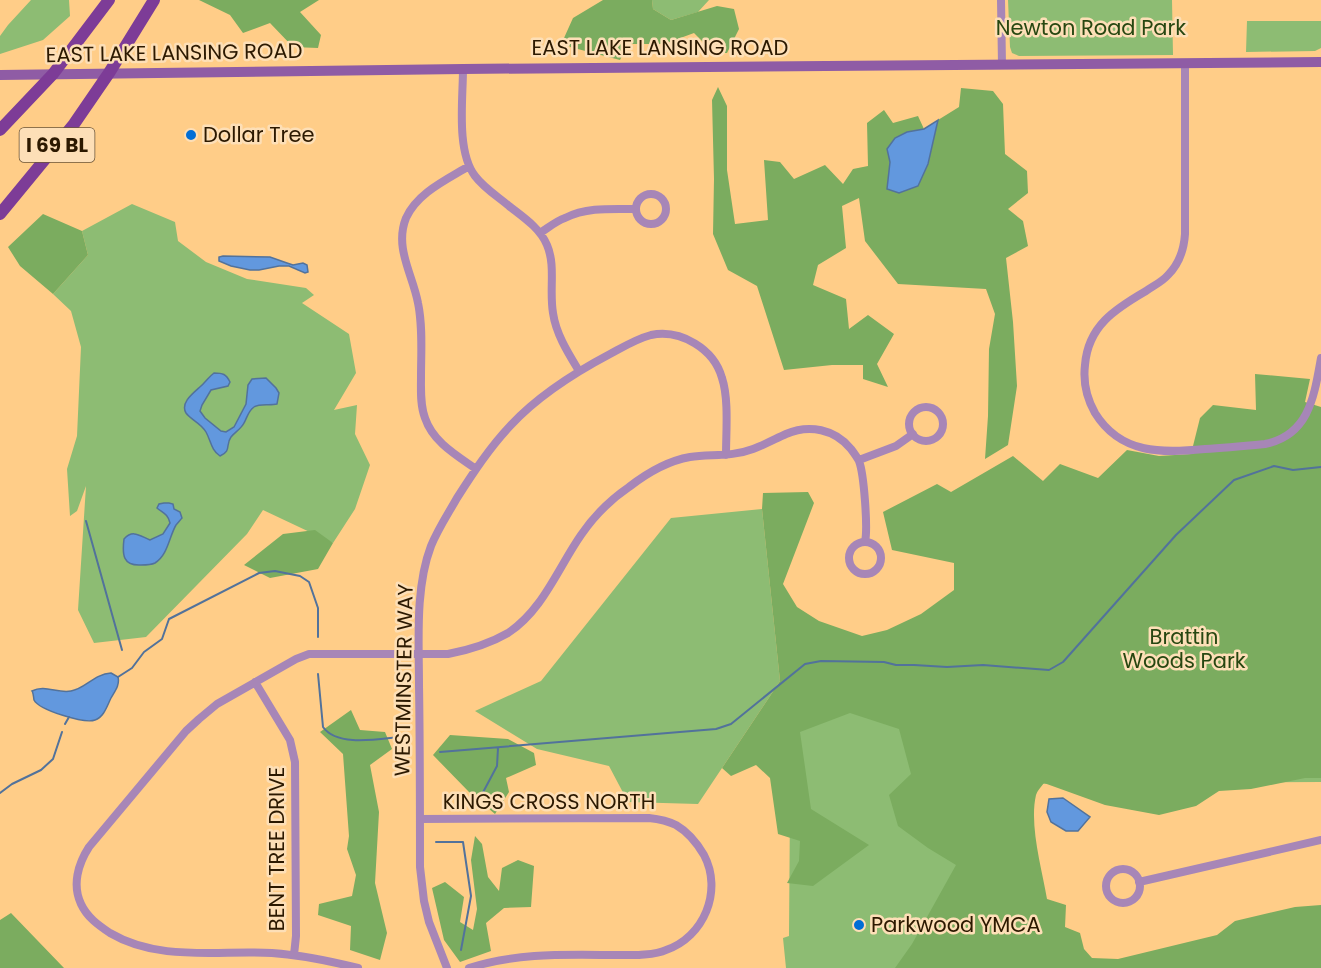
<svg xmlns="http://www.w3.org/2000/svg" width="1321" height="968" font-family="Poppins,sans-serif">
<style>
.green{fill:#8dbc73}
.forest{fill:#7bac5f}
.water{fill:#6298de;stroke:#52729b;stroke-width:1.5}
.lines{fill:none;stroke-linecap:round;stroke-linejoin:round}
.stream{stroke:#52729b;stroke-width:2}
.street{stroke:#a786b7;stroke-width:8}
.secondary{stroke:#8f5ca5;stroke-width:10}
.primary{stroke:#7d3c97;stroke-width:12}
.poi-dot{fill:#016ed6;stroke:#fddfb7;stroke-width:2}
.labels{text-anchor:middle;stroke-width:5;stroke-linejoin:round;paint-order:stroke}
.shield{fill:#fddfb7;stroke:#6b5437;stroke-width:1.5}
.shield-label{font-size:20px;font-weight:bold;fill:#2c1900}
.park-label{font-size:21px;fill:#274711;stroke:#fddfb7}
.street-label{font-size:21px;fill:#2c1900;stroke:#fddfb7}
.poi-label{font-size:21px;fill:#2c1900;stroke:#fddfb7;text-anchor:start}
</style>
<rect width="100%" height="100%" fill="#ffcd88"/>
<path class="green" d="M31,0H69L70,16L43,40L0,54V36L8,25Z
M652,0H709L698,12L671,20L653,9Z
M1008,0H1172L1173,55L1019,56L1012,53L1010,47Z
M1247,21H1321V48L1315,51L1246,52Z
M132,204L175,222L178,241L206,262L247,279L306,288L314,295L302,303L349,334L356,373L334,410L357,405L355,434L370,465L355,509L333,543L263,510L247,534L146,637L94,643L78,610L86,486L77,511L70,516L67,469L77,436L81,347L71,311L53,294L88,255L82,231Z
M762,509L780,681L698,804L628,802L609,766L537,749L475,711L541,681L671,518Z
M1321,542V782L1006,784L1005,968H786L783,938L789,936L791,670Z"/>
<path class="forest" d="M199,0H319L300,12L321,35L318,48L293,47L270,23L243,33L230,15Z
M603,0H652L653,9L671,20L717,6L734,9L739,29L727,53H714L694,33L664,44H628L620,60L570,47L564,38L573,18Z
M718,87L727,106V170L735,224L768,220L764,160L780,162L794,179L825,165L843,184L853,169L868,166L867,123L884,110L893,123L918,116L924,129L907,132L890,162L887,189L918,186L928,164L938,120L959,107L961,88L993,91L1003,104L1005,154L1027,171L1028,193L1008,209L1023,221L1028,246L1006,258L1013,322L1017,386L1008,445L985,459L988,416L989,349L995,314L986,289L898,284L865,241L859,198L842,206L846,248L818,265L813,285L846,299L849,329L868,315L894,334L877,364L888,387L863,379V365H832L784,370L757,286L728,270L713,234L714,179L712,100Z
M43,214L82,231L88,255L53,294L20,266L8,247Z
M1255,374L1310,379L1305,402L1321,407V778H1305L1251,789L1219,791L1196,806L1159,815L1105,805L1044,783C1041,787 1037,791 1036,795C1029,825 1042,869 1047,899L1066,905L1065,927L1080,933L1084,949L1092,958L1118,959L1217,935L1235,921L1295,907L1321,905V968H895L912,944L956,865L928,848L898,826L889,795L911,774L899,729L850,713L800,732L811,809L869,845L813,886L787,883L799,861L800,841L778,834L770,778L756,765L731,776L722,768L780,681L762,509L763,493L808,492L814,503L783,584L797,607L819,621L862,636L887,630L921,614L954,590V563L892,550L883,512L937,484L951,492L1013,456L1043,481L1060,464L1098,478L1127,450L1159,456L1191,454L1200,418L1213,405L1256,410Z
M315,530L333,543L318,569L270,578L244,565L283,534Z
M351,710L360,730L385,732L392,749L370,765L379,812L375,883L387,933L380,960L350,950L351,926L318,915L319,904L352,896L356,875L347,849L349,836L343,754L320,732Z
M450,735L508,739L534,753L536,765L506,778L509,792L495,814L469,792L433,755Z
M475,836L482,844L488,877L499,891L502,868L518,860L534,866L531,907L504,908L486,923L491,951L460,962L444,940L432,888L445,882L464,897L460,922L473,930L477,909L471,860Z
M11,913L64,968H0V920Z"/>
<path class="water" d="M938,120L928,164L918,186L899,193L887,189L890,162L887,149L895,138L907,132L924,129Z
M223,256L270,257L287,263L293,265L303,263L307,265L308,272L305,273L289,266H279L259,270H250L231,266L219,261V257Z
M214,373C223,373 226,374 230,382L228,386L211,390L202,405L200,411L205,418L221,431L226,432L234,427L246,404L248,385L252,379L266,378L276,388L279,393L277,404C270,406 260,403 254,407C248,411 247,418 244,423C241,429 235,432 231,437C225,445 232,451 220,456C211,450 211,441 206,432C201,423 191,420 186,413C179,401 198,390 204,383C208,379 210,376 214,373Z
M164,503H169L173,504L174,509L180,512L182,518C181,519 177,524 176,525C169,537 168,555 155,563C151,565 145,565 141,565C123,566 122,555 124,539C133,529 140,536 150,540L163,534L170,523C168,514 163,513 157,508L159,504Z
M111,673L118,677C120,685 115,691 111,698C107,706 104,717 95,720C85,724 39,710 34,700C34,700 33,692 32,691C45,684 58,694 71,691C85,689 94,674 111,673Z
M1063,798L1090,817L1078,831H1066L1051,822L1047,812L1049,799Z"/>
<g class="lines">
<path class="stream" d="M86,521L122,650
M318,674L323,727C337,747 378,739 399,737
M118,677L132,668L144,652L162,639L169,619L259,573L275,571L300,576L309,582L318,608V637
M65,724L69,717
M440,752L716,729L731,724L805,664L821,661L884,662L896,665H914L947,667L983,665L1049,670L1063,662L1176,535L1234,480L1274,466L1293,470L1321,467
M0,793L12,784L41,770L53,759L62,732
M480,798L497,766L498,748
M436,842H463L471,896L461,950"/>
<path class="street" d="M1001,0L1002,65
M1185,64V234C1184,249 1179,264 1168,275C1162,282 1153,286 1146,291C1115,309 1088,326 1085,365C1083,382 1087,399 1095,413C1121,455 1163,453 1205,449C1225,448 1245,446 1265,444C1309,435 1314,397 1321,358
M463,69C463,99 456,151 475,176C484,188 497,196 509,206C523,217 540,228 547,245C556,266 549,290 553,313C556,334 568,353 579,371
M469,166C446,180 417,193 406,218C394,248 413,275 418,303C423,327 421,353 421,377C421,390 420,405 425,418C433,442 456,455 476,469
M636 209a15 15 0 1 1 30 0a15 15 0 1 1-30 0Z
M540,233C548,228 556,221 565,218C587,207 611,209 636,209
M909 424a17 17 0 1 1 34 0a17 17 0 1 1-34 0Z
M859,460L896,446L913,434
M849 558a16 16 0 1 1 32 0a16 16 0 1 1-32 0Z
M255,682L290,740L295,762L296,936L294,955
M420,819L649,818C658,819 668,821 676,825C688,832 697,843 704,855C723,891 704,937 666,950C658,954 649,954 639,955C583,956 524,950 469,968
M1106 886a17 17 0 1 1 34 0a17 17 0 1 1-34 0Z
M1139,882L1321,840
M358,968C330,961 301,955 272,953C218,950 159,962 110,933C98,925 87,917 81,904C72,885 78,864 89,847L186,731L199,719L217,704L296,659L309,654H448C469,650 489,644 508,633C543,610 558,568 581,535C594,516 610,500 629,487C647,473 667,461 690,457C711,454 732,457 753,449C764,445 775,439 786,434C809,424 835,429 851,449C854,453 857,457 859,461C864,474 868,528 865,542
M447,968L429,922L424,901L420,867C420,806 420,746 419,685C419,641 415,588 431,546C438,529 448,514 457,498C473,473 490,447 511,425C539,395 574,373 610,354C623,347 636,339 651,335C681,329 714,349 722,378C729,399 726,432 726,455"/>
<path class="secondary" d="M0,75L463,69L1321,62"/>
<path class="primary" d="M0,130L53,74L109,0
M0,214L74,124L109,73L154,0"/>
</g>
<g class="poi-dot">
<circle cx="191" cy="135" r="6"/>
<circle cx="859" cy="925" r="6"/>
</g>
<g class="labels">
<rect class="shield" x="19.5" y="128" width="75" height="34" rx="4.5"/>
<g class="shield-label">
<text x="57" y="152">I 69 BL</text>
</g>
<g class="park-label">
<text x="1091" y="35">Newton Road Park</text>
<text x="1184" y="644">Brattin<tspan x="1184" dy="24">Woods Park</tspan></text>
</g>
<g class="street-label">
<text x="660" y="55">EAST LAKE LANSING ROAD</text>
<text transform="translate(174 53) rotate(-1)" y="7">EAST LAKE LANSING ROAD</text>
<text transform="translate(404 680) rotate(-89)" y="7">WESTMINSTER WAY</text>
<text x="549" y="809">KINGS CROSS NORTH</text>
<text transform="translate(277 849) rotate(-90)" y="7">BENT TREE DRIVE</text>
</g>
<g class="poi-label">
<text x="203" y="142">Dollar Tree</text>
<text x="871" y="932">Parkwood YMCA</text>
</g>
</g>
</svg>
